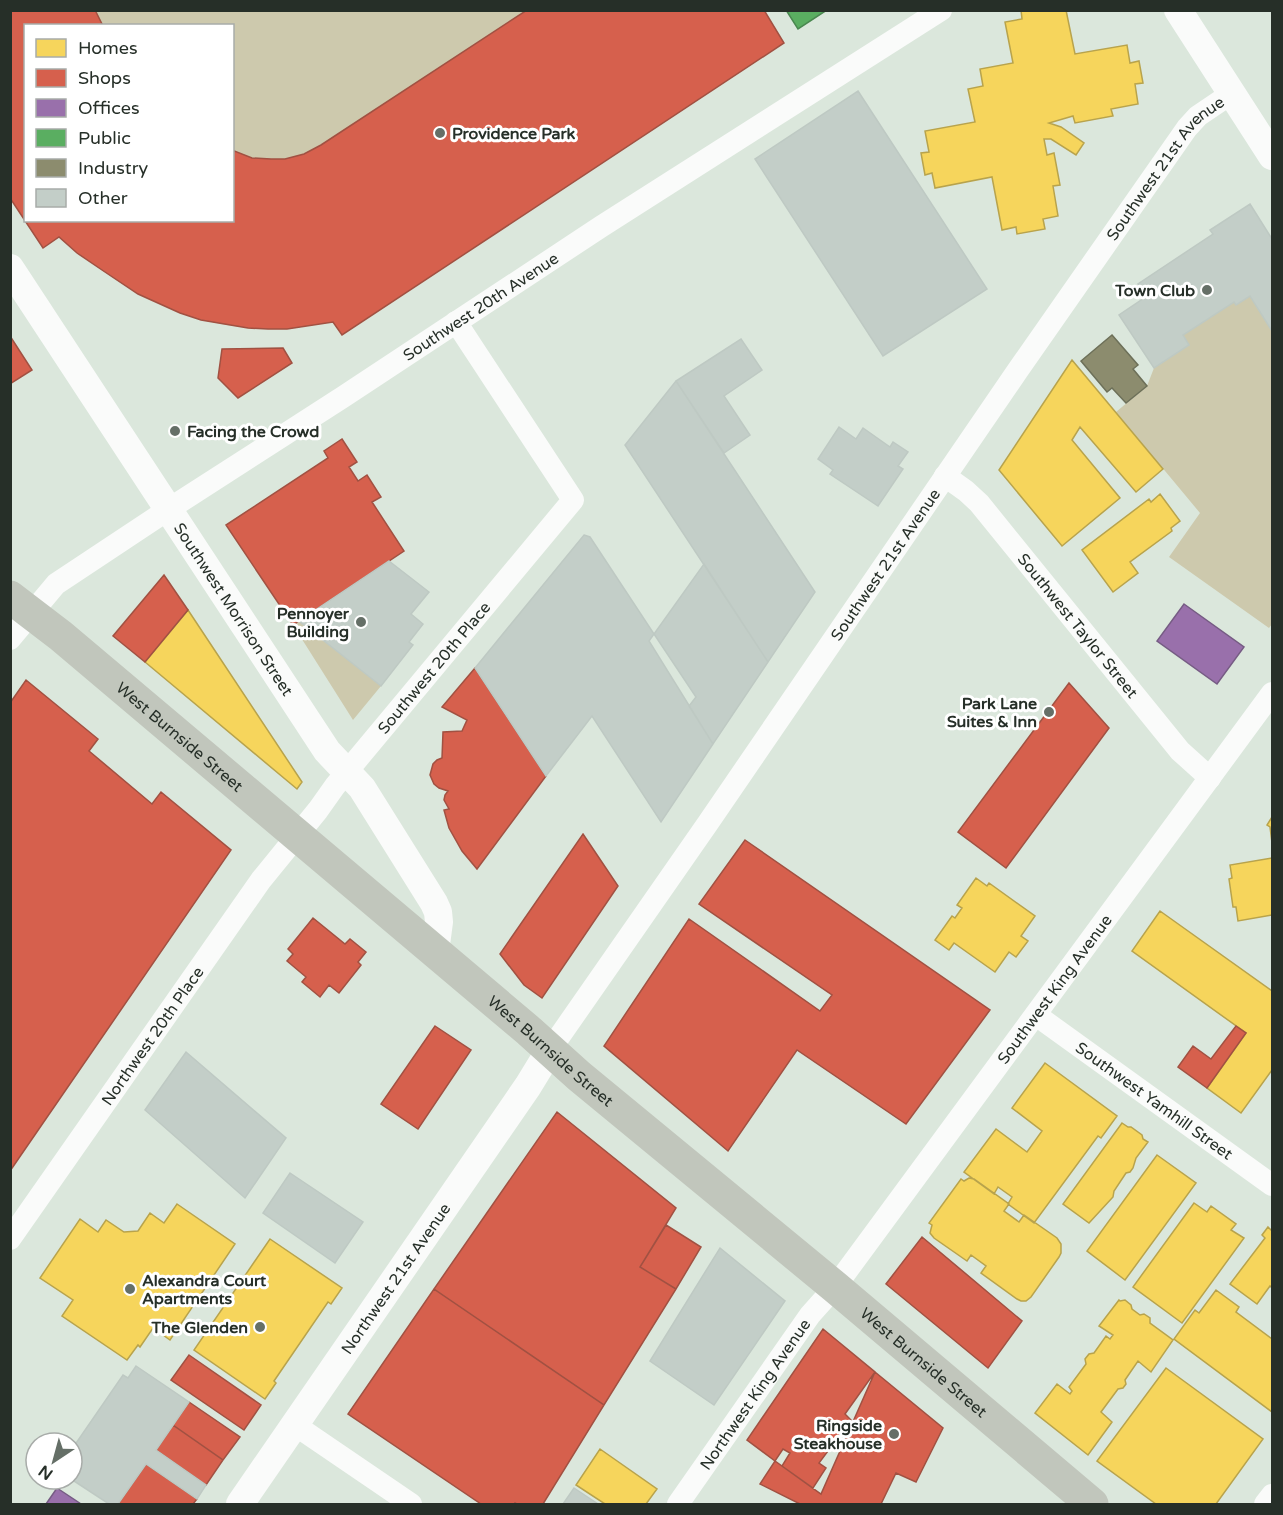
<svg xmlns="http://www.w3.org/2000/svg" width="1283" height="1515" font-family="'Varela Round',sans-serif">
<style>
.green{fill:#cdc9ad;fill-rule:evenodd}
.homes{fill:#f6d55c;stroke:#b8a34c;stroke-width:1.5}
.shops{fill:#d6604d;stroke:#a15142;stroke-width:1.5}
.offices{fill:#9970ab;stroke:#765c84;stroke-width:1.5}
.public{fill:#5aae61;stroke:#4a8850;stroke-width:1.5}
.industry{fill:#8c8c6e;stroke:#6d7059;stroke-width:1.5}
.building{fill:#c3cec8;stroke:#bec9c3;stroke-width:1.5}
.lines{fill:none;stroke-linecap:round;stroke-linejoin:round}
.minor{stroke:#fafbfa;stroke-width:22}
.tertiary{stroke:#fafbfa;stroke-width:28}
.primary{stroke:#c1c6bc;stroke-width:33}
.poi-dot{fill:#656f67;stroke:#fff;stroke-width:2}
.labels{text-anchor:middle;stroke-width:6;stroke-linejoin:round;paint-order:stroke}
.poi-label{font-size:16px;font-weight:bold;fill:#262f28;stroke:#fff;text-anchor:end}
.street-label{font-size:16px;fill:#262f28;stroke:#fff}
</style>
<rect width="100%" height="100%" fill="#dbe7dc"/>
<path class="green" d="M764,10L784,43L342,335L333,322C318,324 302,327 287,328C200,335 123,292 59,237L43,248L11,198V11ZM26,26H232V220H26Z
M1250,296L1272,331V624L1269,628L1169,557L1200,513L1116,412L1147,386L1154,368L1189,345L1183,335L1234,302Z
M299,621L381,686L353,720L293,625Z"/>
<path class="homes" d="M1021,10H1066L1075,54L1127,45L1130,63L1139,61L1143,83L1135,84L1138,104L1111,109L1113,116L1075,123L1073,116L1049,123L1061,127L1084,143L1076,155L1051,139H1044L1047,155L1054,153L1060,185L1053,186L1058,216L1043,219L1045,229L1017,234L1016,227L1002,230L992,177L935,188L932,173L925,175L921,153L929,152L925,131L975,122L968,89L983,86L980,69L1013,63L1005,22L1022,19Z
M1072,360L1163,469L1136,492L1080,427L1072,440L1120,498L1062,546L999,470Z
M1160,494L1180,521L1171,528L1172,531L1130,562L1138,573L1113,592L1082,550L1149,499L1151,502Z
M188,610L302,782L297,789L145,662Z
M1272,817V843L1270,827L1267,825Z
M1272,858V915L1238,921L1236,907H1233L1229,879L1232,878L1230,865Z
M976,878L987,886L989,883L1035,916L1021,936L1028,941L1016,957L1009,952L995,972L954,943L949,950L935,940L952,916L955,918L962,908L957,905Z
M1160,911L1272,991V1070L1241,1113L1207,1088L1246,1033L1132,951Z
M1045,1063L1117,1116L1101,1138L1098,1136L1034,1223L1008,1204L1012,1197L998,1187L994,1194L964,1172L996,1129L1027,1152L1042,1131L1012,1108Z
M1122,1123L1128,1127H1131L1142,1135L1143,1139L1148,1142L1136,1158L1133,1168L1130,1172L1126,1173L1114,1191L1113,1197L1089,1223L1063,1204Z
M1157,1155L1196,1183L1125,1280L1087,1251Z
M969,1178L974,1179L1009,1204L1004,1211L1019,1222L1024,1215L1057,1238L1061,1244V1253L1059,1257L1031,1297L1026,1301H1021L1017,1299L981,1273L986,1266L971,1255L967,1261L934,1238L930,1233L932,1225L929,1223L961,1179L964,1181Z
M1194,1203L1207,1212L1211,1206L1236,1224L1231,1230L1244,1238L1182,1323L1133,1287Z
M177,1204L235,1244L170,1340L153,1328L140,1347L138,1345L127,1360L62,1316L73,1300L40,1278L80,1219L98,1232L106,1220L124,1232L138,1231L150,1213L164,1223Z
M1268,1227L1272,1231V1288L1270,1286L1257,1304L1230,1284L1265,1238L1262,1235Z
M270,1239L342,1288L331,1304L328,1302L274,1381L276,1383L265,1399L194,1350Z
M1216,1290L1239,1307L1236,1312L1272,1339V1412L1174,1339L1195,1310L1199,1313Z
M1119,1300L1120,1301L1125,1300L1131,1305L1132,1309L1140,1315L1144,1314L1150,1318V1323L1173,1340L1151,1372L1138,1361L1125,1380L1126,1384L1123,1388L1118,1389L1101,1412L1112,1422L1088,1455L1035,1413L1057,1384L1070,1394L1072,1391L1069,1387L1086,1364L1085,1359L1089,1354L1094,1353L1106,1336L1110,1339L1113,1335L1099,1326Z
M1166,1368L1263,1439L1216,1504H1156L1097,1461Z
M600,1449L657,1489L646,1504H605L576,1485Z"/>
<path class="shops" d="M10,10H95L103,26H26V220H232V150L252,158L271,159H285L304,154L321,145L527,10H764L784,43L342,335L333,322L287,329H268L248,328L201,320L180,313L138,294L102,270L77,253L59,237L43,248L10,198Z
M10,336L32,370L10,384Z
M283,348L292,363L238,398L218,378L222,349Z
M342,439L357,462L349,467L358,481L367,475L381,497L372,502L404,551L293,625L226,525L328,458L324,451Z
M164,575L188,610L145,662L113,636Z
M475,668L546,776L477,869L462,851L449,828L444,810L449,809L444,800L445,795L448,791L439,788L434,784L430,775L433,764L437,760L442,758L443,732L462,731L467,720L442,707Z
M26,680L98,739L89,751L152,804L161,792L231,850L10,1171V703Z
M1069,683L1109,728L1006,868L958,832Z
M583,834L618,886L542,998L524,985L500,954Z
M745,840L990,1010L906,1124L797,1050L728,1151L604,1046L689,919L820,1011L832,995L699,904Z
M313,918L345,944L350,939L366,952L358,962L361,965L339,993L329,985L320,997L302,982L306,977L287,961L293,954L288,949Z
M435,1026L471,1050L418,1129L381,1104Z
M1236,1026L1246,1033L1207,1088L1178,1067L1193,1046L1211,1059Z
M557,1112L676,1208L640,1267L676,1289L604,1405L434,1289Z
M666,1225L701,1247L676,1289L640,1267Z
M922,1237L1022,1321L988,1368L886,1284Z
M434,1289L604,1405L543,1504H517L515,1503L514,1504H481L348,1414Z
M823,1329L875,1372L845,1414L851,1420L819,1463L826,1468L813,1488L782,1466L790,1453L783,1449L775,1461L747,1440Z
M189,1355L261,1405L244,1430L171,1380Z
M875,1372L943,1428L916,1482L896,1473L881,1504H800L760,1484L775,1461L821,1494Z
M189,1402L240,1437L223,1460L173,1425Z
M173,1425L223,1460L206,1485L156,1450Z
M146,1464L197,1499L193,1504H118Z"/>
<path class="offices" d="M1184,604L1244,647L1217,684L1157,641Z
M57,1488L81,1504H46Z"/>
<path class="public" d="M786,10H827L798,29Z"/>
<path class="industry" d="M1112,335L1138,365L1133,369L1147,386L1126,403L1112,388L1107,392L1081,361Z"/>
<path class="building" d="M858,91L987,289L883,356L755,159Z
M1250,204L1272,239V331L1250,296L1236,305L1234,302L1183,335L1189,345L1154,368L1119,315L1147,296L1138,284L1213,234L1210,230Z
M741,339L762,370L724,396L750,435L724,453L676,381Z
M676,381L815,592L768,662L625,445Z
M839,427L856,439L863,428L890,447L893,442L908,452L898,466L903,469L878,506L830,474L833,470L818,459Z
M584,535L590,537L654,634L649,641L713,744L661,822L592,716L546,776L475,668Z
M389,561L429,592L411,614L423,624L409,642L413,645L381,686L299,621Z
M704,564L768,662L713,744L689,706L696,697L654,634Z
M186,1052L286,1138L245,1198L145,1110Z
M290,1173L363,1222L335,1263L263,1213Z
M720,1248L785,1301L714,1405L650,1361Z
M136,1366L189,1402L156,1450L206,1485L197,1499L146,1464L118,1504H109L71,1479L72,1449L123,1375L128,1378Z
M574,1488L598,1504H563Z"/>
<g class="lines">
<g class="minor">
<path id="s1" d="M945,476L966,491L979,503L1180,751L1210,778"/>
<path id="s2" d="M10,639L56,584L169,509L343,397L602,226L941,10"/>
<path id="s3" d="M1036,1015L1272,1185"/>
<path id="s4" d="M550,1050L708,823L1018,370L1187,128L1198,116L1232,93"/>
<path id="s5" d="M10,1239L261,880L318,810L335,786L573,500L456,322"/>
<path d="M295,1425L411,1504"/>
<path id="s6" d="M678,1504L810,1315L835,1287L1272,693"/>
<path d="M1265,1504L1272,1495"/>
</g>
<g class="tertiary">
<path d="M1178,10L1272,156"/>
<path id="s7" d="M10,268L327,751L362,788L434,903L438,912L439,922L435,952"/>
<path id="s8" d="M240,1504L528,1086L550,1050"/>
</g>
<path class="primary" id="s9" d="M10,597L61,636L529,1031L579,1076L835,1287L1092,1504"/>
</g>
<g class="poi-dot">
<circle cx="440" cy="133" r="6"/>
<circle cx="1207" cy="290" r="6"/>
<circle cx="175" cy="431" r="6"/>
<circle cx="361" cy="622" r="6"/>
<circle cx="1049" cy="712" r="6"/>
<circle cx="130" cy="1289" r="6"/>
<circle cx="260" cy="1327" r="6"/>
<circle cx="894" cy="1434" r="6"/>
</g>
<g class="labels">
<g class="poi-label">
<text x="452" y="139" text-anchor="start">Providence Park</text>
<text x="1195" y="296">Town Club</text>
<text x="187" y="437" text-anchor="start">Facing the Crowd</text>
<text x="349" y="619">Pennoyer<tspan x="349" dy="18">Building</tspan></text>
<text x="1037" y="709">Park Lane<tspan x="1037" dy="18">Suites &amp; Inn</tspan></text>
<text x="142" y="1286" text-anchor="start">Alexandra Court<tspan x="142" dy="18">Apartments</tspan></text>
<text x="248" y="1333">The Glenden</text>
<text x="882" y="1431">Ringside<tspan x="882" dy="18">Steakhouse</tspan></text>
</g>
<g class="street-label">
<text dy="6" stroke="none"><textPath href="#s4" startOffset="1076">Southwest 21st Avenue</textPath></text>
<text dy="6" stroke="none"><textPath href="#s2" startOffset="579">Southwest 20th Avenue</textPath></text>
<text dy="6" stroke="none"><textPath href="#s4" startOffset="590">Southwest 21st Avenue</textPath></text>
<text dy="6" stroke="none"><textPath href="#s7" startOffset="408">Southwest Morrison Street</textPath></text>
<text dy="6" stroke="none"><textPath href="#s1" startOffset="201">Southwest Taylor Street</textPath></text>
<text dy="6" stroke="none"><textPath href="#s5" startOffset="712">Southwest 20th Place</textPath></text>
<text dy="6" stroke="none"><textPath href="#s9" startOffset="220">West Burnside Street</textPath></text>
<text dy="6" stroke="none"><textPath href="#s6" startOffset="638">Southwest King Avenue</textPath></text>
<text dy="6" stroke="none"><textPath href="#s5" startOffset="248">Northwest 20th Place</textPath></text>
<text dy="6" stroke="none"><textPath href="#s9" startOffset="706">West Burnside Street</textPath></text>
<text dy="6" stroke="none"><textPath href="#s3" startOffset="146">Southwest Yamhill Street</textPath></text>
<text dy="6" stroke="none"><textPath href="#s8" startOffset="274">Northwest 21st Avenue</textPath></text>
<text dy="6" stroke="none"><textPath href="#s9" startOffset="1192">West Burnside Street</textPath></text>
<text dy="6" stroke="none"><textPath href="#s6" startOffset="134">Northwest King Avenue</textPath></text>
</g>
</g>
<rect width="1283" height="1515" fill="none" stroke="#262f28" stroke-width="24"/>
<rect x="24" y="24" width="210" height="198" fill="#ffffff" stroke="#a8aca9" stroke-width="1.5"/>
<rect x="36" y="39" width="30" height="18" fill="#f6d55c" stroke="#a8aca9" stroke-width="1.5"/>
<text x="78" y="54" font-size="18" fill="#262f28">Homes</text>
<rect x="36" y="69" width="30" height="18" fill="#d6604d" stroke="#a8aca9" stroke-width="1.5"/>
<text x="78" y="84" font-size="18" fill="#262f28">Shops</text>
<rect x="36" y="99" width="30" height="18" fill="#9970ab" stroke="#a8aca9" stroke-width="1.5"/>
<text x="78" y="114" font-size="18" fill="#262f28">Offices</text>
<rect x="36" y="129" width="30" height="18" fill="#5aae61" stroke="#a8aca9" stroke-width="1.5"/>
<text x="78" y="144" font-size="18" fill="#262f28">Public</text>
<rect x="36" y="159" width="30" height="18" fill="#8c8c6e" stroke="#a8aca9" stroke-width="1.5"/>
<text x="78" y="174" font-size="18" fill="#262f28">Industry</text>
<rect x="36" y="189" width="30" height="18" fill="#c3cec8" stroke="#a8aca9" stroke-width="1.5"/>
<text x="78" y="204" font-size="18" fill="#262f28">Other</text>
<g transform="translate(54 1461) rotate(216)"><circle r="28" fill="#ffffff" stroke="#a8aca9" stroke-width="1.5"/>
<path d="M0-4.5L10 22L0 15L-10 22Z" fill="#656f67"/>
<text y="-9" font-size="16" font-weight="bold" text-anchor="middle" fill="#262f28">N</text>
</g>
</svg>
